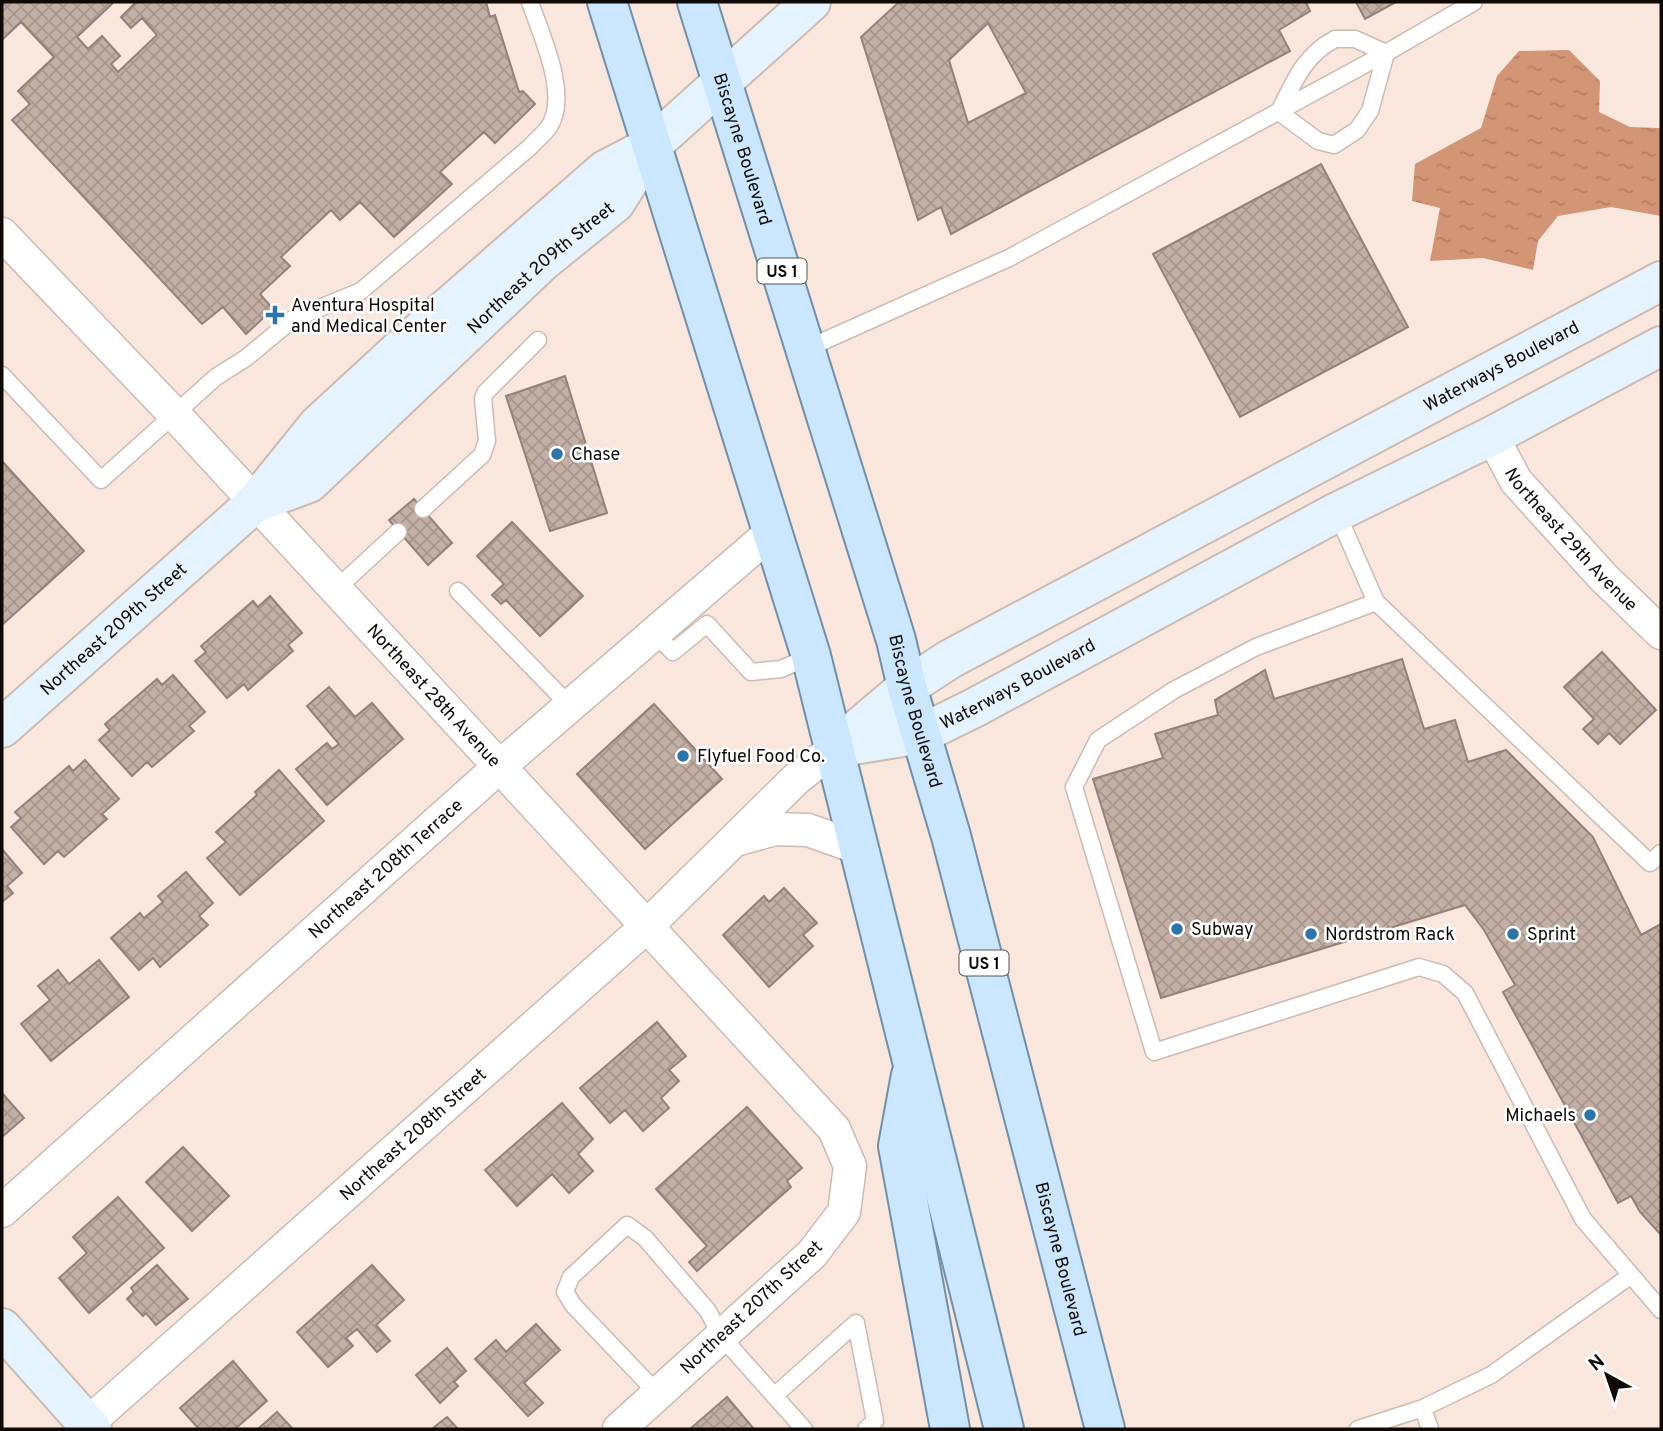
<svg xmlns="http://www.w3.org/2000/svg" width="1663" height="1431" font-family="Overpass,sans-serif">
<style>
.water{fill:url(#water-ripples)}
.building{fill:url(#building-cross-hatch);stroke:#938279;stroke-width:2;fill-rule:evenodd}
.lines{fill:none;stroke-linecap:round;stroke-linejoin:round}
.lane-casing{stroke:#cdbbb2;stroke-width:19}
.street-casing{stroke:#cdbbb2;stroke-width:35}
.secondary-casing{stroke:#cdbbb2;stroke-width:42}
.primary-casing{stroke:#738fa8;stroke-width:42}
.lane{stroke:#fff;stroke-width:16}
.street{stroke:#fff;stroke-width:32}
.secondary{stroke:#e5f3ff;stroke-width:38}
.primary{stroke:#cbe7ff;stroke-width:38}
.poi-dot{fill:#2d74a8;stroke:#fff;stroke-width:2.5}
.labels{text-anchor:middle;stroke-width:5;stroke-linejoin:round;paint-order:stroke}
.shield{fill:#fff;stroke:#585451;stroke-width:2}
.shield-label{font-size:16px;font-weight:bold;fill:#100a07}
.street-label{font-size:18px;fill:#100a07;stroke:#fff}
.poi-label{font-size:18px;fill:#100a07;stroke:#fff;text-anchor:start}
</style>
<defs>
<pattern id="water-ripples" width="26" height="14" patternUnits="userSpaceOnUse" patternTransform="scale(1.75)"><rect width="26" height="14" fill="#d29575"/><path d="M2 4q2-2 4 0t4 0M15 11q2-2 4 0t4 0" fill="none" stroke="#b37f64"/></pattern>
<pattern id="building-cross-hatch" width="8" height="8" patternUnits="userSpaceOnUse" patternTransform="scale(1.75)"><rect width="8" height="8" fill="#c2b0a7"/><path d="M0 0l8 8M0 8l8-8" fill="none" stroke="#a6968e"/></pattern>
</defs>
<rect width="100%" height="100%" fill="#f9e6dc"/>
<path class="water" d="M1569,50L1600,81L1599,112L1630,127L1659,128L1661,131V216L1611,207L1558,216L1538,241L1533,270L1483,258L1430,261L1440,208L1412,201L1415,164L1481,128L1497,76L1519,51Z"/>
<path class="building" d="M2,2H114L77,37L88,49L102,36L120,56L111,64L118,72L157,35L142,18L131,28L121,17L136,2H486L490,17L495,15L519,92L523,91L535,104L495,143L484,132L440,172L452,184L394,237L360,202L340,220L331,210L281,257L290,266L260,294L273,309L246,334L223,307L202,324L12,120L30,104L18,91L54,57L21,22L2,40Z
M899,2H1306L1310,11L1279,30L1290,51L951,234L941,207L918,220L861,37ZM988,23L1026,93L968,123L949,60Z
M1356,2H1396L1365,19Z
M1321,164L1408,327L1240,417L1153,254Z
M565,376L607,513L550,531L506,396Z
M2,461L84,551L2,625Z
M414,499L452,543L428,565L389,520Z
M512,522L583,596L540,636L506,600L501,604L492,595L504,584L477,556Z
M270,596L302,633L288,645L293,651L248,690L244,684L227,698L195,661L206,652L201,646L253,601L258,607Z
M1602,652L1656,710L1620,744L1609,733L1598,744L1583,729L1594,719L1564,687Z
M1402,659L1424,729L1455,720L1468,762L1506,750L1593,837L1641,935L1661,924V1235L1640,1212L1631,1196L1618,1203L1503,992L1515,985L1484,930L1465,905L1161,998L1093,779L1163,758L1155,734L1218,715L1215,700L1265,670L1274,699Z
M173,675L205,712L189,726L194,731L152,767L147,762L132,776L99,740L110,730L105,724L157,679L162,685Z
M329,687L355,717L372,703L403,739L327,805L296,769L327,743L332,749L339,744L307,706Z
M654,704L722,779L645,849L577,774Z
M85,760L119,799L102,814L107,819L64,857L58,851L44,864L11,827L21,818L15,812L69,766L73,771Z
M279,770L324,821L240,895L207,858L226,842L216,832L257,795L255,792Z
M2,849L22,873L7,886L13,893L2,902Z
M186,872L213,903L199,916L208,925L160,967L153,958L139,970L111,938L140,913L144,918L163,902L158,896Z
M784,888L817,923L803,935L813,946L769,987L723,935L764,896L769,902Z
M99,960L129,997L51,1061L21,1024L50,1000L38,986L58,970L69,984Z
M657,1022L686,1056L669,1070L679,1081L661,1098L669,1108L643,1131L625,1110L610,1123L580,1088Z
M2,1093L24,1118L2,1137Z
M562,1103L593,1139L578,1154L593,1171L569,1193L552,1174L517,1206L485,1170Z
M747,1107L802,1168L787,1181L791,1187L697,1271L689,1262L707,1246L656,1189Z
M183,1147L229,1196L192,1231L146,1182Z
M118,1197L164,1248L89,1313L59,1278L87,1253L73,1237Z
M157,1265L188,1299L156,1325L146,1313L143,1316L127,1299L134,1292L131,1288Z
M372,1265L404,1300L376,1325L390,1341L377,1352L357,1329L346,1338L353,1346L328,1367L297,1332Z
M536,1324L560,1350L524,1383L543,1403L528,1416L475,1359L496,1340L506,1352Z
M447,1348L466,1371L454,1382L458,1386L440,1403L416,1375Z
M233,1361L267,1401L235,1429H199L180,1408Z
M727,1397L754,1429H690Z
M277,1412L293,1429H258Z
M447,1417L458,1429H432L438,1424Z"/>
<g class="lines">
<defs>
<path id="lane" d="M1335,39H1355L1386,53L1370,111L1357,130L1334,145L1318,141L1279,112C1294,82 1304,55 1335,39Z
M806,349L1009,258L1386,53L1474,2
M2,375L101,480L216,377L246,358L293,319L361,291L530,147C536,140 544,134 549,127C570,95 541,35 530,2
M423,509L482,455L487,441L483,399L485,393L538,340
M1337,513L1376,602L1256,647L1174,690L1098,740L1074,787L1154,1052L1419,967L1443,974L1465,993L1583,1219L1661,1310
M335,590L398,532
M458,591L570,706
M1376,602L1650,863L1661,853
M654,633L673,652L707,624L751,672L781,669L811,656
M658,1394L574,1306L565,1292L571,1277L627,1225L645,1238L708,1311L721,1336L804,1429
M774,1396L856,1323L875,1421L866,1429
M1423,1408L1430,1429
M1358,1429L1423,1408L1491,1375L1630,1276"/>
<g id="street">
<path id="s1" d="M2,234L175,415L834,1129L850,1166L844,1212L812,1254L619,1429"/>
<path id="s2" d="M1492,436L1516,481L1603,577L1661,633"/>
<path d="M735,840L775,829L808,830L859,848"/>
<path id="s3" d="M2,1211L499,767L773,531"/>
<path id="s4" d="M87,1424L646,927L796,779L835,748"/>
</g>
<g id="secondary">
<path id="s5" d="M255,503L309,483L542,262L615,203L651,146L811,2"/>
<path id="s6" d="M2,728L255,503L318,425L407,343L605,170L651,146"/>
<path id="s7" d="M835,748L907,687L950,659L1661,281"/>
<path id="s8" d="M835,748L921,734L974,708L1337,512L1492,436L1661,346"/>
<path d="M2,1328L92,1429"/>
</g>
<g id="primary">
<path d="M607,2L811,656L1004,1429"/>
<path id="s9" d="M697,2L896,640L907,687L951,836L1105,1429"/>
<path d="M911,1075L898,1146L950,1429"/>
</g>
</defs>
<use href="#lane" class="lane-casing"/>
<use href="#street" class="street-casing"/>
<use href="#secondary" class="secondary-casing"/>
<use href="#primary" class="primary-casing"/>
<use href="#lane" class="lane"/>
<use href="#street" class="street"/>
<use href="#secondary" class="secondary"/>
<use href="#primary" class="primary"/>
</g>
<g class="poi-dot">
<path d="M271.5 304.5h7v7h7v7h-7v7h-7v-7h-7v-7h7z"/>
<circle cx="557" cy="454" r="7"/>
<circle cx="683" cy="756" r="7"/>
<circle cx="1177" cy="929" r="7"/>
<circle cx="1311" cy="934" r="7"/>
<circle cx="1513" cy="934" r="7"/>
<circle cx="1590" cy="1115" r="7"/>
</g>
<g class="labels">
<g class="shield">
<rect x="757.5" y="258.5" width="49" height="25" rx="5"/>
<rect x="959.5" y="950.5" width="49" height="25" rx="5"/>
</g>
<g class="shield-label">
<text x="782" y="277">US 1</text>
<text x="984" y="969">US 1</text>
</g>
<g class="street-label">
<text dy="6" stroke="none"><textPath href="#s9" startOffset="154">Biscayne Boulevard</textPath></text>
<text dy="6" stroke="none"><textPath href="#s5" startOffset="374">Northeast 209th Street</textPath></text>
<text dy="6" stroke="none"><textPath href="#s7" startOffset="770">Waterways Boulevard</textPath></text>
<text dy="6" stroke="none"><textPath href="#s2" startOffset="131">Northeast 29th Avenue</textPath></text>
<text dy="6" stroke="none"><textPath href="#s6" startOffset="149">Northeast 209th Street</textPath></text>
<text dy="6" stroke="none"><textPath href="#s8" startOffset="196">Waterways Boulevard</textPath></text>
<text dy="6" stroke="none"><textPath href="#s1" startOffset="632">Northeast 28th Avenue</textPath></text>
<text dy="6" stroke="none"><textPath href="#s9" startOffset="742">Biscayne Boulevard</textPath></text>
<text dy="6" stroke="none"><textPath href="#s3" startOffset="514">Northeast 208th Terrace</textPath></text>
<text dy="6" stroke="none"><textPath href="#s4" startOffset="436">Northeast 208th Street</textPath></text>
<text dy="6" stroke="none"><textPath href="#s9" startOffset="1309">Biscayne Boulevard</textPath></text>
<text transform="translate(751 1307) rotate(-43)" y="6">Northeast 207th Street</text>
</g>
<g class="poi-label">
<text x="291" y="311">Aventura Hospital<tspan x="291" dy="21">and Medical Center</tspan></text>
<text x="571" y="460">Chase</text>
<text x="697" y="762">Flyfuel Food Co.</text>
<text x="1191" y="935">Subway</text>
<text x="1325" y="940">Nordstrom Rack</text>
<text x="1527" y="940">Sprint</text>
<text x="1576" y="1121" text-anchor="end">Michaels</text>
</g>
</g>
<rect width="1663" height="1431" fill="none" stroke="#100a07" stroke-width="7"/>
<g transform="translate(1607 1375) rotate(320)" stroke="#ffffff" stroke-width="5" paint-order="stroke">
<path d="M0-5L12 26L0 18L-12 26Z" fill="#100a07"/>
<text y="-10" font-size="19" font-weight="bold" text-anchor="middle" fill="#100a07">N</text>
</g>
</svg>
